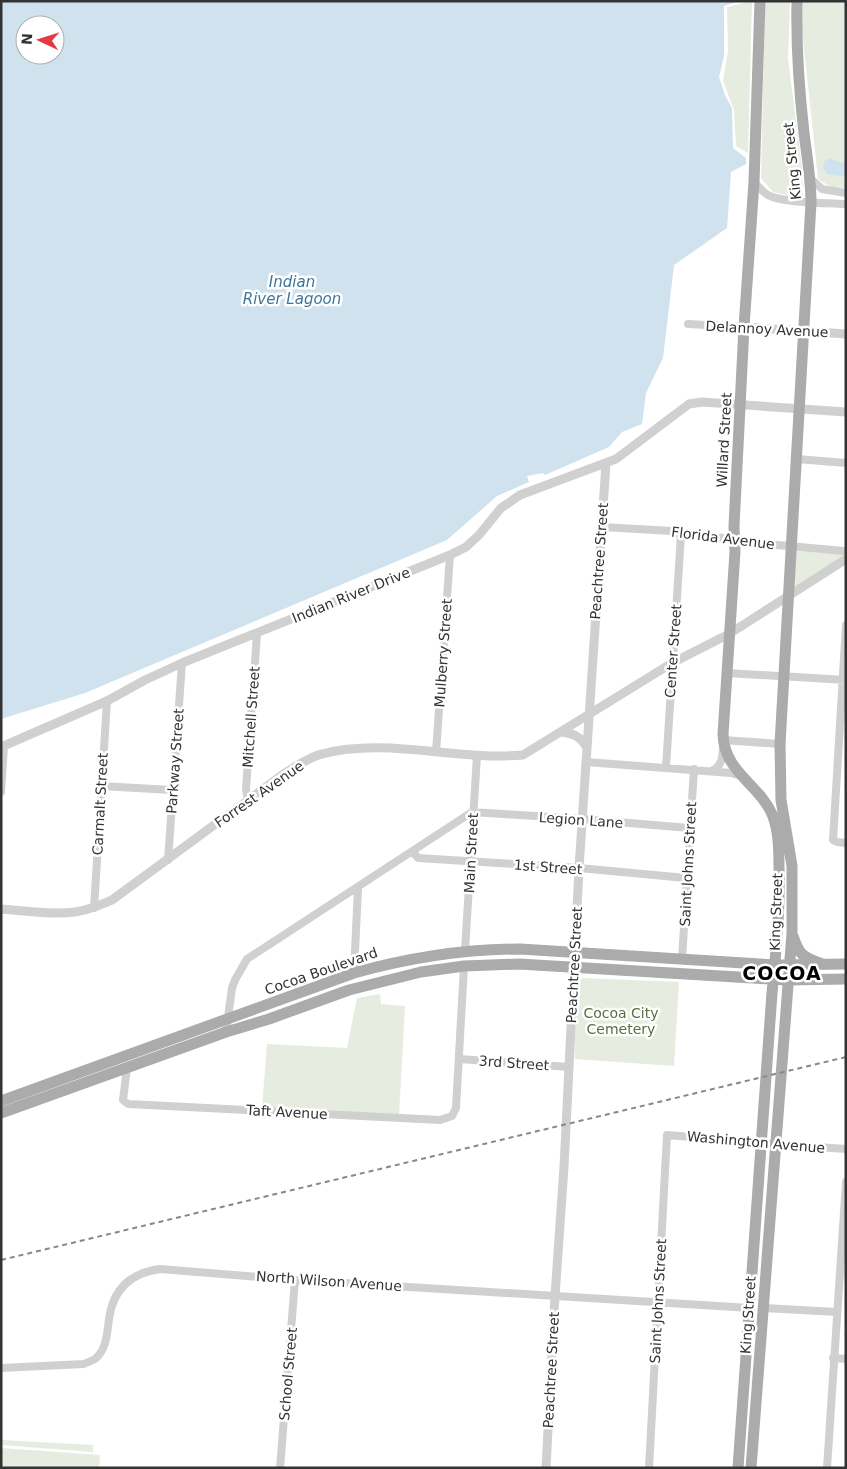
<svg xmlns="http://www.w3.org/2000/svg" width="847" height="1469" font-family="'DejaVu Sans',sans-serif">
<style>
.green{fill:#e6ecdf}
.water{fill:#cfe2ee;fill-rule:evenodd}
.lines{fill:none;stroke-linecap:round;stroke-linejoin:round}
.minor{stroke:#d0d0d0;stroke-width:8}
.tertiary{stroke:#d0d0d0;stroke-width:9}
.primary{stroke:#ababab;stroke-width:11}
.rail{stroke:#888;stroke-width:2;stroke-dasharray:5 4;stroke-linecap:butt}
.labels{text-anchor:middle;stroke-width:5;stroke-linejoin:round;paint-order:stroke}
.street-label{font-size:14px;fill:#333;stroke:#fff}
.park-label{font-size:14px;fill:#56703f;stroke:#fff}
.water-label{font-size:15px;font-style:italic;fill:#3f7597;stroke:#fff}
.district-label{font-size:19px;font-weight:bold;letter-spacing:1px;fill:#000;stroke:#fff}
</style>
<rect width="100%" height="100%" fill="#fff"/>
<path class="green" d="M752,1L748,153L736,146L734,110L723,81L728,51L727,7Z
M765,1H790L788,58L802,169L803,199L773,192L761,178Z
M799,1H846V188L831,187L818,179Z
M795,551L842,554L844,556L793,589Z
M582,978L679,982L674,1066L575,1059C575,1043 575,988 582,978Z
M380,994L381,1004L405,1006L399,1115L262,1108L267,1044L347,1048L357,998Z
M1,1440L93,1445V1452L1,1445Z
M1,1448L100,1455L99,1468H1Z"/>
<path class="water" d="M1,1H740L724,6V56L719,77L725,95L732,108L733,148L746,158V164L731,172L727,228L674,265L663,358L646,393L642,424L622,432L609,447L545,475L543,473L527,476L529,482L497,496L447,540L85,693L1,719ZM25,25H55V55H25Z
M829,158L842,163L846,162V177L827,174L823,168L824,162Z"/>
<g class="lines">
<path class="minor" d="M811,179L822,189L846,193
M754,182C758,186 763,192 768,195C782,203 828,203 846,204
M688,324L744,327
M797,459L846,463
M602,527L672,531L681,535L725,538L744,542L844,551
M846,625L833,840L837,842L846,843
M726,673L846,680
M436,752L450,555
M586,762L731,773L741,776
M666,767L681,535
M711,771C724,767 723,751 723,740L780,744
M101,786L172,790
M1,792L4,746
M248,800L246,789L257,634
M413,852L418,858L579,868L686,878
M168,860L182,663
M94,908L107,701
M465,951L477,755
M682,959L694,769
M354,973L358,888
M226,1032L232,988L235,980L247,959L472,812L582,819L689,828
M460,1059L569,1067
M127,1068L123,1100L128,1104L440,1120L452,1116L456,1108L464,966
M764,1308L837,1312
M833,1358L846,1359
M1,1368L84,1364C88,1362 92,1361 95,1359C107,1349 107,1333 109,1319C113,1289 130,1273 160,1269L295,1280L750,1308
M280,1468L295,1280
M649,1468L667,1135L775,1144L846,1149
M827,1468L846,1182"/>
<path class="tertiary" d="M744,327L846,334
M562,732C575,734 581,737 587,748
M1,747L107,701L145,680L182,663L450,555L466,547L479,535L501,508L520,495L616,459L689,404L702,402L846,412
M1,909C26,911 51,915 75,912C89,910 100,905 112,900L285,773C297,766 309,757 322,754C386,737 458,761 523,755L672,663L729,634L846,559
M546,1468L555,1296L564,1167L579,868L606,463"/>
<path class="primary" d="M793,936C799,954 802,957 820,963
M1,1101L354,973C408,958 463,949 520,949L775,965L846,964
M1,1113L226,1032L269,1019L349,990L421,972L464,966L519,964L787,980L846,979
M738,1468L772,993C776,952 780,912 779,870C779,852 779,831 772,814C758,783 724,772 723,734L735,552L734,526L744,327L754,182L760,1
M751,1468L792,933V866L781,800L780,744L811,203C811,179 807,157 804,133C799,89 796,45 797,1"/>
<path class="rail" d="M1,1260L846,1057"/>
</g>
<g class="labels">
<g class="street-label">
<text transform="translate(792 161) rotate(-96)" y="5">King Street</text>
<text transform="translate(767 329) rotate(3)" y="5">Delannoy Avenue</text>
<text transform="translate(724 440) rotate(-87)" y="5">Willard Street</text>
<text transform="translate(723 538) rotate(7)" y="5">Florida Avenue</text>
<text transform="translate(599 561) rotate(-86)" y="5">Peachtree Street</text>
<text transform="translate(351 595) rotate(-22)" y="5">Indian River Drive</text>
<text transform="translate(673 651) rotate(-86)" y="5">Center Street</text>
<text transform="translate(443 653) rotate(-86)" y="5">Mulberry Street</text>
<text transform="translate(251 717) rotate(-86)" y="5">Mitchell Street</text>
<text transform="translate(175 761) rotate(-86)" y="5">Parkway Street</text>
<text transform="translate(259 794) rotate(-35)" y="5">Forrest Avenue</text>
<text transform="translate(100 804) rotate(-87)" y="5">Carmalt Street</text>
<text transform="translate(581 820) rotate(4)" y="5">Legion Lane</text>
<text transform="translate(471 853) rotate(-87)" y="5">Main Street</text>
<text transform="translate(688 864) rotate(-87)" y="5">Saint Johns Street</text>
<text transform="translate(548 867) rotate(4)" y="5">1st Street</text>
<text transform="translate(776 912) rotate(-88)" y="5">King Street</text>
<text transform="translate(574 965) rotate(-87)" y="5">Peachtree Street</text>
<text transform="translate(321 971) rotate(-19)" y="5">Cocoa Boulevard</text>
<text transform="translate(514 1063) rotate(4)" y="5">3rd Street</text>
<text transform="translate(287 1112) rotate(3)" y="5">Taft Avenue</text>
<text transform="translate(756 1142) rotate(5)" y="5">Washington Avenue</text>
<text transform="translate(329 1281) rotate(4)" y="5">North Wilson Avenue</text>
<text transform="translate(658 1301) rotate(-87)" y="5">Saint Johns Street</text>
<text transform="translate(748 1315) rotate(-86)" y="5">King Street</text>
<text transform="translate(551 1370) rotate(-87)" y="5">Peachtree Street</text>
<text transform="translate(288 1374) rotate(-85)" y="5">School Street</text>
</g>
<g class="park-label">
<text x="621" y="1018">Cocoa City<tspan x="621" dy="16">Cemetery</tspan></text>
</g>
<g class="water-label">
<text x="292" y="287">Indian<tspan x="292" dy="17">River Lagoon</tspan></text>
</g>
<g class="district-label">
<text x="782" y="980">COCOA</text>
</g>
</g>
<rect width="847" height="1469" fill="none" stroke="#333333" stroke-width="5"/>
<g transform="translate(40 40) rotate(274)"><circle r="24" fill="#ffffff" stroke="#adadad"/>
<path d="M0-4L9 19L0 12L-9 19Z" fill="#e63946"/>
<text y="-8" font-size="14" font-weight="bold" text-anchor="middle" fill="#333333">N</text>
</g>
</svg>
